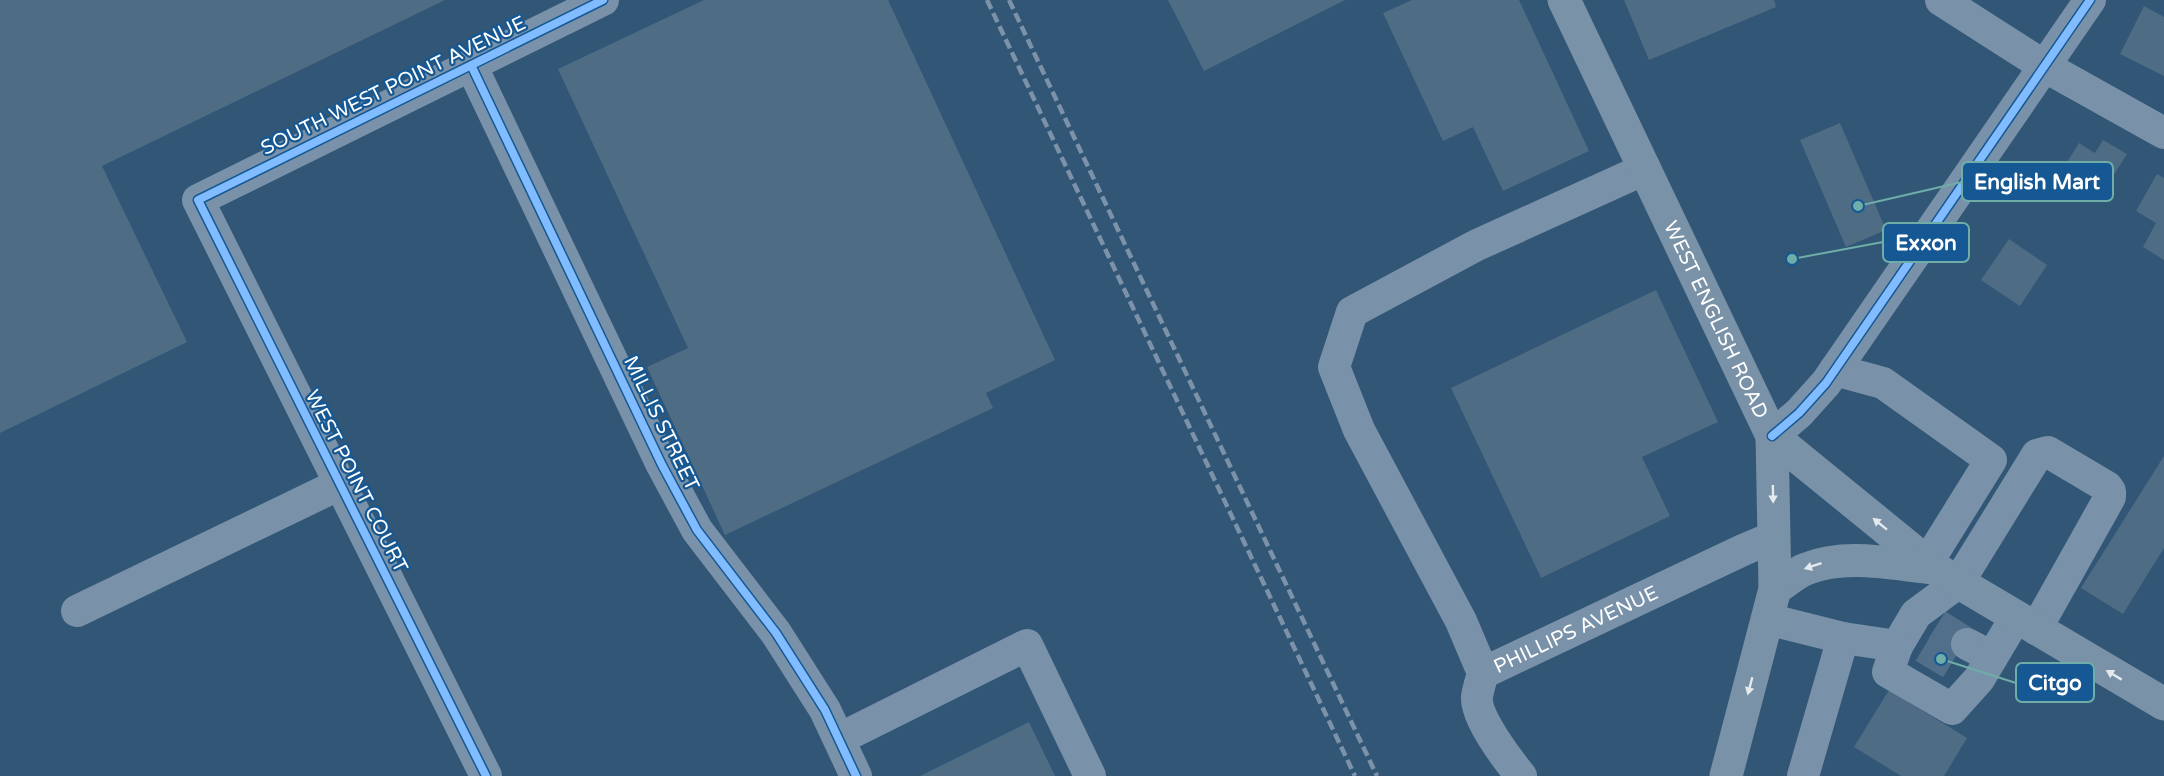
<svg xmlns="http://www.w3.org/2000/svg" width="2164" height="776" font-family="'Varela Round',sans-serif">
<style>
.building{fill:#4f6c85}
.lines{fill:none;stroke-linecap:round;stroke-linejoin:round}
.minor-tunnel{stroke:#516f8b;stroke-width:32;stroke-dasharray:32 16;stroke-linecap:butt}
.minor{stroke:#7992a9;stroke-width:32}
.major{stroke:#7992a7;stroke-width:33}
.rail{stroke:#7b92a9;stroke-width:4.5;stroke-dasharray:10 4.5;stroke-linecap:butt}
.cycleway-casing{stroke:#155893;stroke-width:11}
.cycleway{stroke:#80bcff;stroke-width:8}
.oneway{fill:#e4e9ed}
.labels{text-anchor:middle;stroke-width:4.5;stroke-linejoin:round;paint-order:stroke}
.street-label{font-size:20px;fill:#fff;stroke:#155893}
.leader{fill:none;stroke:#6fada8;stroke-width:2}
.callout-dot{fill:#6fada8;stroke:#155893;stroke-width:2}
.callout{fill:#155893;stroke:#6fada8;stroke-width:2}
.callout-label{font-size:21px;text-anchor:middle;font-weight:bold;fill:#fff}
</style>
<rect width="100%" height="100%" fill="#325676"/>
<path class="building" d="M0,0H445L102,166L187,342L0,433Z
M704,0H888L1055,360L986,393L993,408L725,535L647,367L688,348L558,69Z
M1168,0H1345L1204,71Z
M1412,0H1519L1589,151L1503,191L1473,127L1443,141L1383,13Z
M1624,0H1774L1776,7L1649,60Z
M2144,6L2164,17V76L2120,54Z
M1840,123L1886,230L1846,247L1800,140Z
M2103,140L2127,154L2103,192L2084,180L2070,202L2050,190L2079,143L2095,153Z
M2157,174L2164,178V260L2143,247L2156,223L2136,211Z
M2009,239L2047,265L2020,306L1981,280Z
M1656,290L1718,422L1642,457L1670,516L1541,578L1451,388Z
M2164,456V548L2123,614L2081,588Z
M1889,690L1967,738L1944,776H1901L1854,747Z
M1029,722L1055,776H920Z"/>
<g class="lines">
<path class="minor-tunnel" d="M1937,625L1967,644
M1924,647L1955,666"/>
<g class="minor">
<path d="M1941,0L2044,66L2164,133"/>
<path d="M471,65L662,465L697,530L776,633L825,710L856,776"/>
<path d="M1835,370L1883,383L1991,460L1927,563"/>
<path d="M1772,436L1799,413L1826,383L2090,0"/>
<path d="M77,611L340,484"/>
<path d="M1767,619L1843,638L1803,776"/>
<path d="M1843,638L1897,646L1916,614L1958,583L2037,455L2048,452L2107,487L2110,491V497L2036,629"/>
<path d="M1967,644L1992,657"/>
<path d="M1897,646L1888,672L1952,709L1979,679L2016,617"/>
<path d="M1483,673L1461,621L1359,430L1334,367L1352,312L1477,245L1645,169"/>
<path d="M839,739L1027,645L1090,776"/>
<path d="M486,776L198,200L603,0"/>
<path id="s1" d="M1521,776C1508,760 1475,717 1477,697C1478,689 1481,680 1483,673L1743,550L1774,537"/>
</g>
<g class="major">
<path id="s2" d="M1564,0L1772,436L1934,568L2164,704"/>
<path d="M1775,589C1785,583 1795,573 1806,569C1846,553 1892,564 1934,568"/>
<path d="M1726,776L1775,589L1772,436"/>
</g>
<path class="rail" d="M987,0L1355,776
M1009,0L1377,776"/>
<defs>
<path id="cycleway" d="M471,65L662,465L697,530L776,633L825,710L856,776
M1772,436L1799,413L1826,383L2090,0
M486,776L198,200L603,0"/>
</defs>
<use href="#cycleway" class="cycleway-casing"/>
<use href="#cycleway" class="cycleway"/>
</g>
<defs><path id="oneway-solid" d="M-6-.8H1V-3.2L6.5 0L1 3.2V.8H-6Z" transform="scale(1.5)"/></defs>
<g class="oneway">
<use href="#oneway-solid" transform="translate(1773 494) rotate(89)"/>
<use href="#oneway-solid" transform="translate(1880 524) rotate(-141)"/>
<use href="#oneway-solid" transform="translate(1813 566) rotate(162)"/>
<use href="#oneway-solid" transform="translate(2114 675) rotate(-149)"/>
<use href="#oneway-solid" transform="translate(1750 686) rotate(105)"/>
</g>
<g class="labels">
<g class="street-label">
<text transform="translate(393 85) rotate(-26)" y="7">SOUTH WEST POINT AVENUE</text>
<text dy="7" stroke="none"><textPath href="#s2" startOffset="354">WEST ENGLISH ROAD</textPath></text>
<text transform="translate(662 423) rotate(64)" y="7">MILLIS STREET</text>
<text transform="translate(357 481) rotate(63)" y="7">WEST POINT COURT</text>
<text dy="7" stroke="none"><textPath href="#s1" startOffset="219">PHILLIPS AVENUE</textPath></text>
</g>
</g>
<path class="leader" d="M1858 206L1962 182M1792 259L1883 242M1941 659L2016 683"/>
<g class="callout-dot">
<circle cx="1858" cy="206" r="6"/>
<circle cx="1792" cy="259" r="6"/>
<circle cx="1941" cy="659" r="6"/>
</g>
<g class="callout">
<rect x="1962" y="162" width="151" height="39" rx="6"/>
<rect x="1883" y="223" width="86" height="39" rx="6"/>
<rect x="2016" y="663" width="78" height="39" rx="6"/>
</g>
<g class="callout-label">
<text x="2037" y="189">English Mart</text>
<text x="1926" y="250">Exxon</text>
<text x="2055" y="690">Citgo</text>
</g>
</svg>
